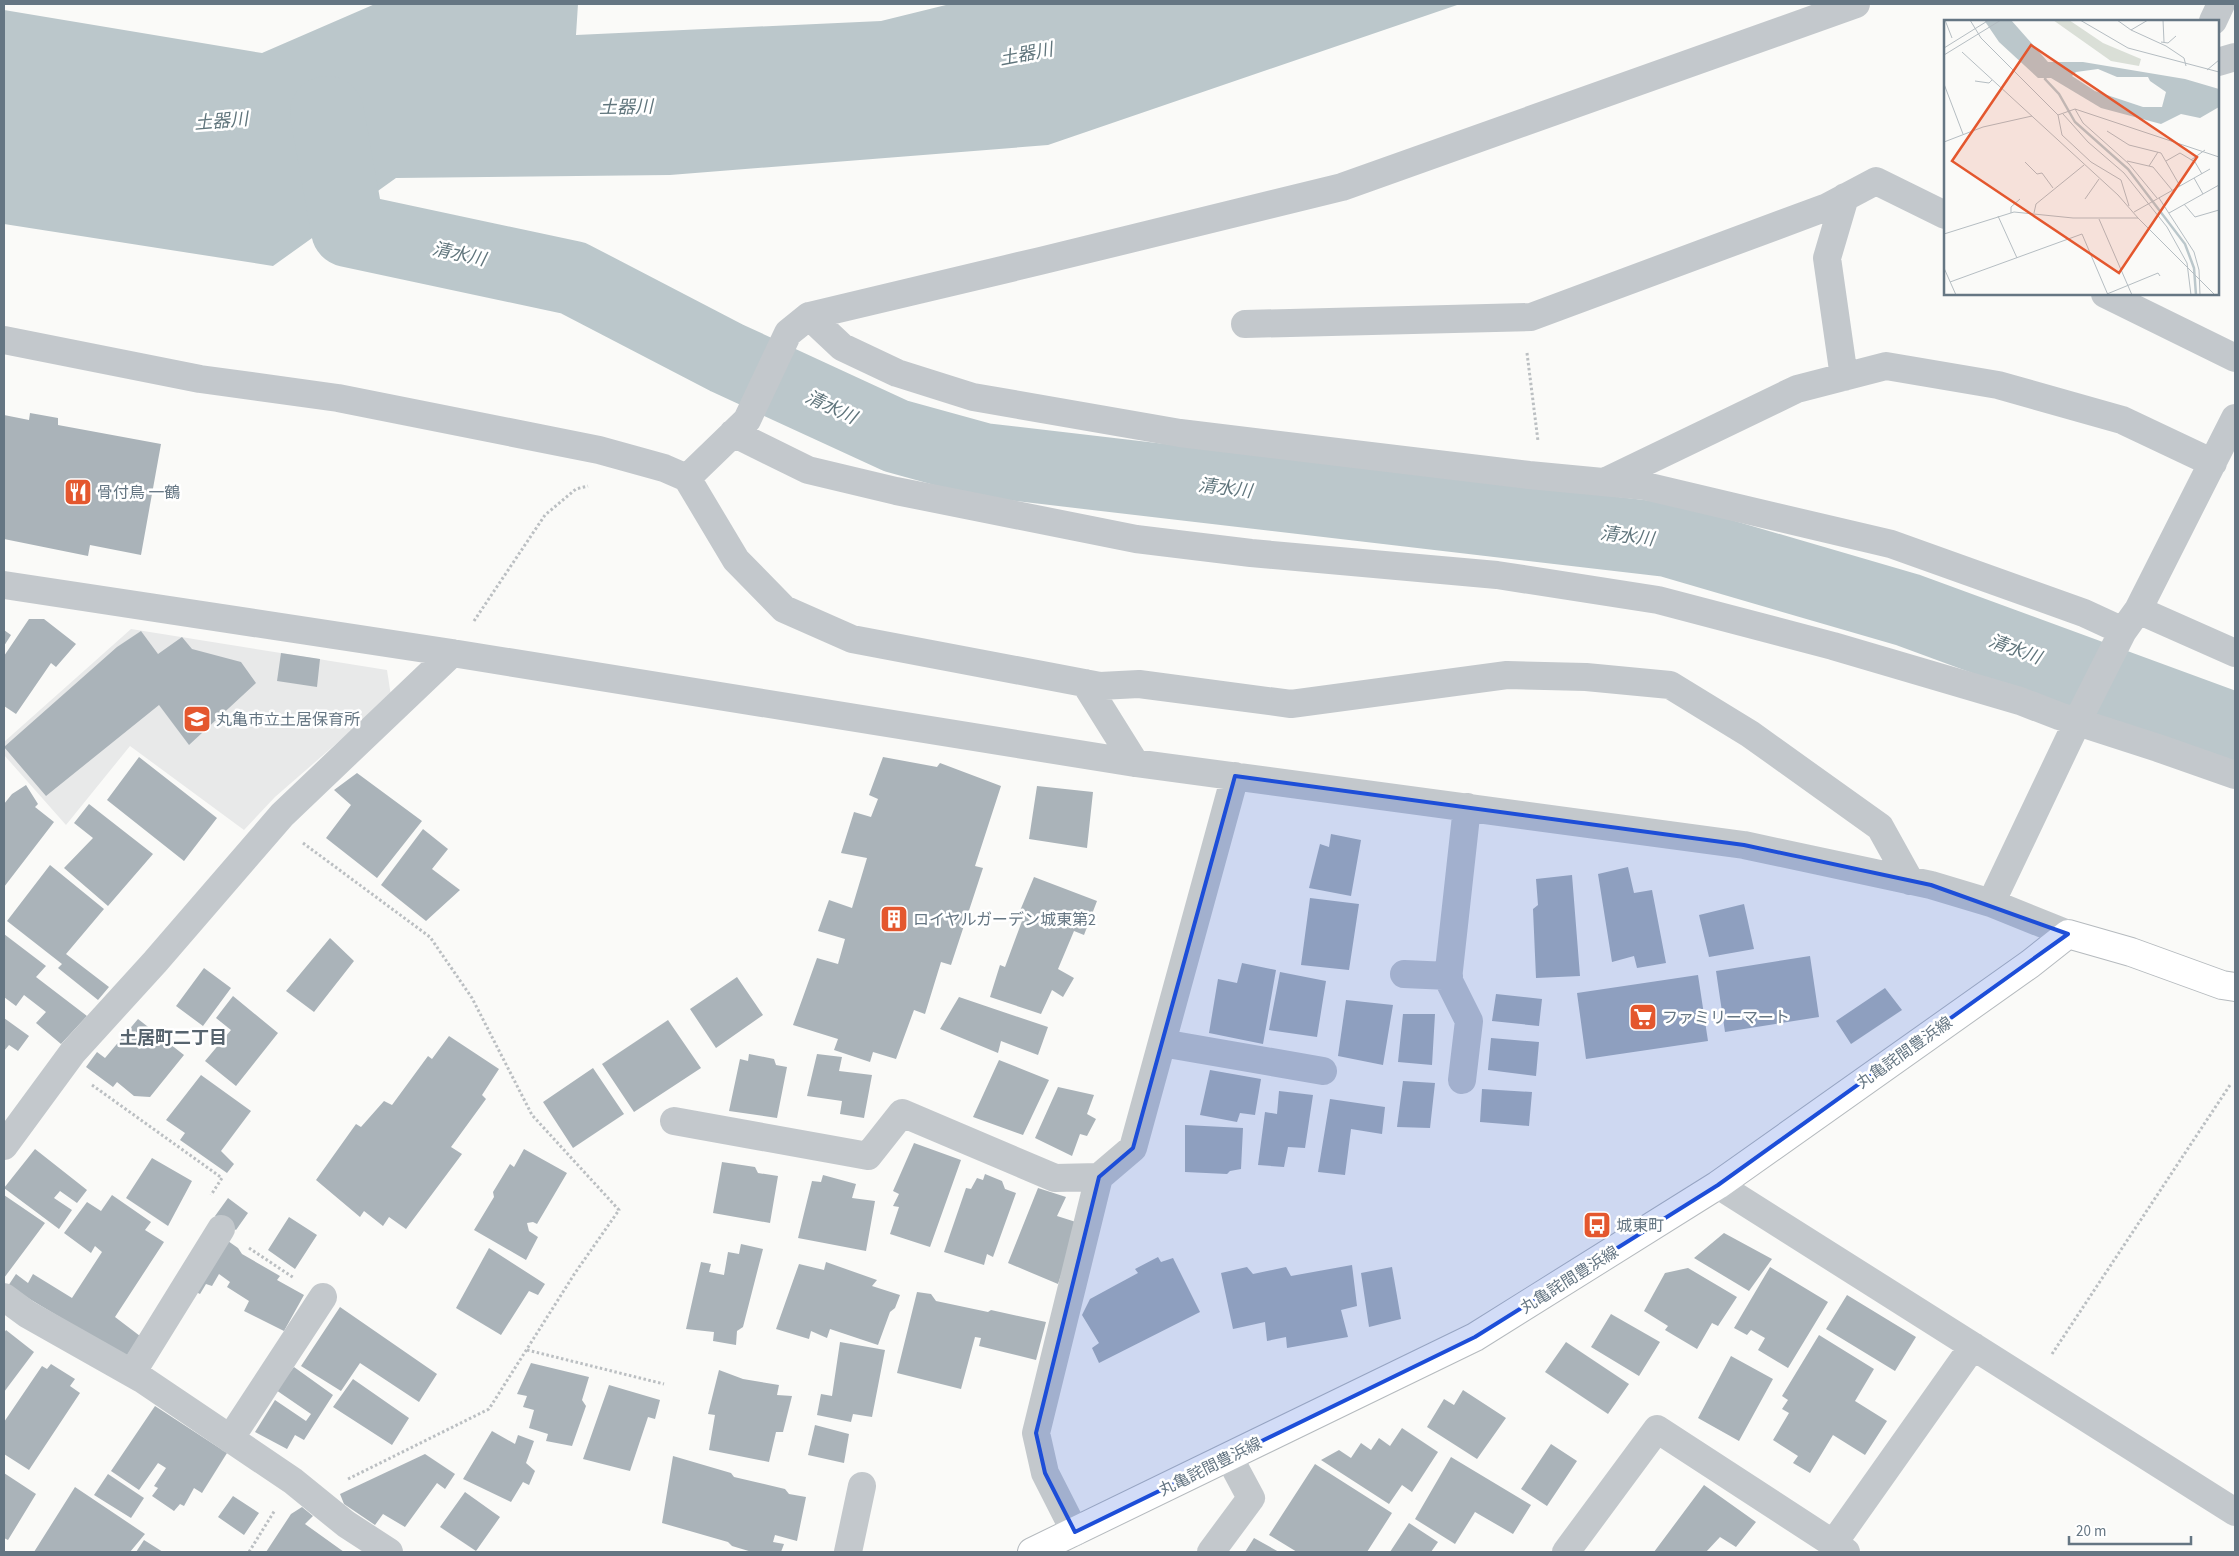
<svg xmlns="http://www.w3.org/2000/svg" width="2239" height="1556" font-family="'Source Sans 3','Noto Sans JP',sans-serif">
<style>
.built{fill:#e8e9e9}
.water{fill:#bbc7cb}
.lines{fill:none;stroke-linecap:round;stroke-linejoin:round}
.river{stroke:#bbc7cb;stroke-width:74}
.building{fill:#aab3b9}
.major-casing{stroke:#b5babe;stroke-width:30}
.path{stroke:#bbbfc2;stroke-width:3;stroke-dasharray:2.5 2.5;stroke-linecap:butt}
.minor{stroke:#c3c8cc;stroke-width:28}
.major{stroke:#fff;stroke-width:28}
.marked{fill:#1d4ed8;fill-opacity:0.2;stroke:#1d4ed8;stroke-width:4;stroke-linejoin:round}
.labels{text-anchor:middle;stroke-width:5;stroke-linejoin:round;paint-order:stroke}
.poi-label{font-size:16px;fill:#657683;stroke:#fff;text-anchor:start}
.street-label{font-size:16px;fill:#657683;stroke:#fff}
.water-label{font-size:18px;font-style:italic;fill:#60757c;stroke:#fff}
.neighbourhood-label{font-size:18px;font-weight:bold;fill:#57646e;stroke:#fff}
.inset-river{fill:none;stroke:#bbc7cb;stroke-width:2.5}
.inset-road{fill:none;stroke:#b5bdc2;stroke-width:1}
.view{fill:#e4572e;fill-opacity:0.15;stroke:#e4572e;stroke-width:2.5}
.inset-edge{fill:none;stroke:#657683;stroke-width:2.5}
</style>
<rect width="100%" height="100%" fill="#fafaf8"/>
<path class="built" d="M131,629L387,670L391,696L275,797L244,830L130,746L66,825L4,755V742Z"/>
<path class="water" d="M375,4H578L576,35L881,21L950,4H1460L1048,145L670,175L396,178L273,266L4,224V10L262,53Z"/>
<g class="lines">
<path class="river" d="M327,113L348,230L573,278L727,358L896,436L983,460L1668,540L1908,610L2235,730"/>
</g>
<path class="building" d="M30,413L58,418V425L161,444L141,555L90,545L88,556L4,539V415L29,420Z
M29,619H44L76,644L56,667L51,663L16,714L4,706V656Z
M4,630L11,635L4,646Z
M141,631L158,654L182,637L192,649L241,662L256,683L189,745L159,705L46,796L4,747L117,647Z
M281,653L320,659L317,687L277,681Z
M139,757L217,818L184,861L107,800Z
M883,757L937,767L940,763L1001,786L975,866L983,868L951,965L941,962L925,1014L914,1010L896,1059L873,1052L870,1062L834,1050L838,1039L793,1025L817,958L838,964L845,939L818,931L829,900L852,908L867,858L841,853L854,812L871,817L878,799L869,795Z
M357,773L422,821L377,878L326,838L351,805L334,790Z
M26,785L38,804L35,807L54,822L4,887V804L12,794Z
M1037,786L1093,792L1087,848L1029,839Z
M89,804L153,854L108,906L64,868L93,838L74,823Z
M423,829L448,849L432,869L460,890L426,921L381,885Z
M1331,834L1361,840L1351,896L1309,888L1320,844L1329,847Z
M50,865L104,909L66,954L109,987L98,1000L58,968L62,964L7,921Z
M1628,867L1634,893L1652,890L1666,963L1637,968L1634,956L1612,962L1598,874Z
M1572,875L1580,976L1536,978L1533,909L1538,905L1536,879Z
M1034,877L1097,901L1084,935L1074,931L1058,969L1074,978L1063,997L1052,990L1041,1014L990,997L1000,965L1005,967L1022,921L1017,918Z
M1310,898L1359,904L1349,970L1301,965Z
M1744,904L1754,949L1709,957L1699,915Z
M4,934L46,966L36,977L87,1016L61,1044L36,1023L46,1012L24,995L16,1006L4,997Z
M330,938L354,961L314,1012L286,991Z
M1810,956L1819,1017L1725,1032L1716,971Z
M1242,963L1276,970L1263,1044L1209,1033L1218,979L1237,983Z
M204,968L231,988L203,1026L176,1006Z
M1280,972L1326,981L1317,1037L1269,1030Z
M1698,975L1708,1041L1586,1059L1577,993Z
M737,977L763,1015L716,1048L690,1009Z
M1885,988L1902,1010L1851,1044L1836,1021Z
M1496,994L1542,999L1539,1026L1492,1021Z
M233,996L278,1033L236,1086L205,1061L231,1030L216,1018Z
M959,997L1048,1027L1038,1055L1001,1041L998,1053L940,1029Z
M1346,1000L1393,1005L1383,1065L1338,1056Z
M1403,1014H1435L1432,1065L1398,1062Z
M4,1018L29,1036L18,1051L9,1045L4,1051Z
M138,1019L184,1055L150,1097L134,1096L117,1082L113,1087L86,1067L97,1052L105,1058Z
M668,1020L701,1068L634,1112L602,1064Z
M449,1036L499,1069L482,1095L486,1099L451,1147L462,1154L406,1229L389,1217L383,1226L364,1211L360,1217L316,1180L356,1124L361,1127L384,1101L392,1105L428,1056L432,1059Z
M1491,1038L1539,1042L1536,1076L1488,1070Z
M749,1054L774,1059L776,1065L787,1067L777,1118L729,1111L740,1059L748,1061Z
M817,1054L842,1057L839,1071L872,1075L864,1118L840,1114L842,1101L807,1096Z
M999,1060L1049,1080L1023,1135L973,1117Z
M593,1068L624,1114L573,1148L543,1102Z
M1210,1070L1261,1079L1255,1115L1240,1113L1237,1122L1200,1115Z
M201,1075L251,1111L221,1151L234,1164L227,1173L180,1140L185,1133L166,1120Z
M1403,1081L1435,1083L1430,1128L1397,1127Z
M1058,1087L1094,1095L1087,1114L1096,1119L1087,1136L1080,1134L1072,1156L1035,1138Z
M1482,1089L1532,1092L1529,1126L1480,1122Z
M1279,1091L1313,1095L1305,1148L1288,1147L1284,1167L1258,1165L1265,1112L1277,1114Z
M1330,1099L1385,1107L1382,1134L1351,1129L1345,1175L1318,1172Z
M1185,1125L1243,1128L1241,1169L1230,1171L1227,1174L1185,1172Z
M914,1143L961,1160L930,1247L890,1234L899,1207L893,1206L899,1194L893,1191Z
M35,1149L87,1190L77,1203L60,1191L54,1198L72,1210L59,1229L4,1188Z
M524,1149L567,1173L537,1224L533,1222L527,1223L529,1231L538,1237L526,1260L474,1230L494,1197L493,1192L510,1164L514,1167Z
M152,1158L192,1181L168,1226L126,1198Z
M722,1162L755,1167L758,1173L778,1176L770,1223L713,1213Z
M985,1174L1002,1181L1005,1189L1016,1193L993,1257L987,1254L984,1265L944,1252L966,1188L971,1189L977,1178L983,1180Z
M823,1175L856,1184L852,1198L875,1201L866,1251L798,1238L812,1181L821,1182Z
M1038,1188L1066,1197L1057,1216L1079,1223L1058,1284L1008,1263Z
M4,1195L45,1223L4,1278Z
M112,1195L151,1222L145,1230L164,1242L115,1317L140,1336L126,1357L8,1286L16,1274L28,1283L33,1274L72,1298L102,1252L95,1246L91,1253L64,1233L87,1202L101,1211Z
M228,1198L248,1213L236,1230L215,1216Z
M289,1217L317,1235L295,1269L268,1250Z
M1724,1233L1772,1259L1749,1291L1694,1258Z
M228,1241L238,1248L242,1254L280,1276L277,1280L304,1295L284,1331L244,1311L249,1301L227,1287L230,1282L219,1274L212,1286L206,1284L200,1294L196,1292Z
M741,1244L763,1249L743,1327L737,1331L736,1345L713,1341L714,1332L686,1329L701,1262L711,1264L709,1272L724,1275L728,1252L739,1254Z
M489,1248L545,1284L538,1295L529,1291L501,1335L456,1308Z
M1158,1257L1161,1262L1173,1258L1200,1312L1099,1363L1092,1348L1099,1343L1082,1315L1090,1299L1138,1273L1135,1269Z
M826,1262L877,1280L872,1286L900,1295L895,1308L890,1312L878,1345L830,1329L827,1338L811,1331L809,1339L776,1329L799,1264L824,1270Z
M1352,1265L1357,1306L1341,1310L1348,1337L1287,1348L1286,1337L1267,1341L1265,1322L1233,1329L1221,1273L1247,1267L1253,1274L1286,1267L1291,1276Z
M1392,1267L1401,1319L1369,1327L1361,1273Z
M1770,1267L1828,1302L1788,1368L1758,1350L1765,1338L1751,1330L1747,1335L1734,1328Z
M1688,1268L1737,1297L1718,1326L1712,1323L1697,1349L1665,1330L1668,1326L1644,1311L1665,1273Z
M917,1292L931,1294L936,1301L988,1312L991,1310L1046,1322L1036,1360L979,1346L981,1338L975,1337L961,1389L897,1373Z
M1847,1295L1916,1337L1895,1371L1826,1329Z
M340,1307L437,1374L419,1402L360,1363L341,1391L301,1366Z
M1611,1314L1660,1342L1639,1376L1591,1347Z
M6,1330L34,1352L4,1392V1333Z
M1819,1335L1874,1369L1855,1401L1887,1421L1865,1455L1833,1435L1810,1473L1793,1463L1798,1456L1773,1440L1789,1413L1782,1409L1788,1400L1782,1396Z
M840,1342L885,1350L872,1417L853,1414L851,1422L817,1415L821,1394L832,1396Z
M1566,1342L1629,1384L1608,1414L1545,1372Z
M1731,1356L1773,1379L1739,1441L1698,1418Z
M531,1363L589,1377L582,1400L586,1406L572,1446L546,1441L548,1434L529,1428L534,1410L523,1407L527,1396L517,1394Z
M51,1364L75,1379L70,1386L80,1393L29,1470L4,1454V1422L42,1366L47,1369Z
M294,1367L333,1395L304,1440L295,1435L287,1449L255,1432L275,1400L306,1421L311,1414L276,1390Z
M719,1370L743,1379L779,1385L777,1395L792,1396L783,1432H776L769,1462L709,1450L715,1415L708,1414Z
M353,1379L409,1418L392,1445L333,1407Z
M609,1385L660,1400L655,1419L648,1417L630,1471L583,1459Z
M1463,1390L1506,1418L1477,1459L1427,1427L1444,1399L1454,1405Z
M155,1406L227,1453L202,1493L194,1488L184,1506L180,1504L174,1511L152,1496L158,1488L154,1486L166,1468L158,1463L139,1490L111,1471Z
M815,1425L849,1434L844,1463L808,1455Z
M1402,1428L1438,1452L1412,1492L1402,1485L1389,1504L1321,1460L1339,1450L1351,1458L1361,1443L1371,1450L1379,1438L1390,1446Z
M492,1431L515,1444L518,1435L534,1441L526,1463L535,1471L529,1485L523,1482L511,1502L463,1479Z
M1551,1444L1577,1461L1547,1506L1521,1489Z
M425,1454L455,1474L445,1489L437,1483L405,1527L383,1514L375,1525L344,1504L340,1494Z
M673,1456L731,1473L734,1477L785,1489L789,1494L806,1497L797,1541L775,1535L773,1542L784,1544L781,1552H752L732,1546L728,1542L662,1523Z
M1451,1457L1531,1505L1513,1534L1475,1512L1455,1544L1415,1519Z
M1315,1464L1392,1513L1367,1552H1297L1269,1535Z
M4,1473L36,1494L8,1540L4,1538Z
M108,1474L144,1498L131,1518L94,1495Z
M1704,1485L1756,1522L1736,1547L1720,1537L1706,1552H1654Z
M75,1487L145,1534L130,1552H34Z
M465,1492L500,1517L476,1551L440,1527Z
M233,1496L259,1513L244,1535L218,1517Z
M302,1507L313,1516L305,1524L344,1552H266L291,1514Z
M1409,1523L1438,1542L1431,1552H1390Z
M1254,1538L1279,1552H1245Z
M144,1540L163,1552H136Z"/>
<g class="lines">
<defs>
<path id="major" d="M1032,1552L1475,1337L1718,1185L2030,964L2068,934L2131,952L2222,985L2235,987"/>
</defs>
<use href="#major" class="major-casing"/>
<path class="path" d="M1527,353L1538,441
M474,621L545,515L576,489L588,486
M303,843L430,937L472,998L532,1115L619,1210L575,1273L489,1409L346,1480
M92,1085L222,1178L211,1195
M249,1248L294,1278
M527,1350L664,1384
M2052,1354L2230,1085
M249,1552L275,1510"/>
<path class="minor" d="M2213,21L2221,4
M2218,62L2235,57
M2105,294L2235,358
M809,316L842,347L897,373L973,397L1180,433L1529,475L1645,486L1891,544L2084,613L2123,631
M1245,324L1531,317L1827,207L1876,181L1945,215
M4,340L200,379L338,398L599,450L664,468L687,478L747,420L788,333L809,316L1040,261L1342,187L1856,4
M1844,377L1827,258L1845,197
M733,433L808,470L896,491L1136,539L1251,553L1497,575L1658,600L1833,646L2020,701L2059,716L2158,748L2235,775
M687,478L736,560L784,609L852,639L1100,686L1139,684L1291,704L1507,675L1586,677L1670,685L1750,734L1880,827L1910,881
M1604,482L1797,389L1886,366L1998,385L2122,420L2213,463
M4,585L452,653L1135,763L1744,845L1931,885L1991,903L2068,934
M2138,610L2235,653
M1085,683L1135,763
M1991,903L2080,716L2123,631L2138,610L2235,418
M1404,974L1449,976
M1162,1043L1323,1071
M1462,1080L1469,1021L1448,979L1467,807
M674,1121L868,1156L902,1113L1055,1178L1099,1177
M4,1146L73,1052L155,962L282,815L452,653
M1718,1185L2235,1512
M4,1297L27,1314L142,1379L293,1481L346,1524L389,1552
M132,1373L221,1229
M230,1439L323,1297
M1075,1532L1045,1473L1036,1433L1099,1177L1133,1148L1235,776
M1833,1544L1973,1346
M848,1552L862,1486
M1211,1552L1251,1498L1229,1457
M1566,1552L1657,1429L1846,1552"/>
<use href="#major" class="major"/>
</g>
<path class="marked" d="M1235,776L1744,845L1931,885L2068,934L1718,1185L1475,1337L1075,1532L1045,1473L1036,1433L1099,1177L1133,1148Z"/>
<defs>
<symbol id="restaurant-square" viewBox="-11 -11 22 22"><rect x="-9" y="-9" width="18" height="18" rx="4" fill="#e4572e" stroke="#fff"/><path d="M-5-6h1v4h1v-4h1v4h1v-4h1v5L-1.5 .5V6h-2V.5L-5-1ZM5-6V6H3V1.5H1.5Q1.5-4 5-6Z" fill="#fff"/></symbol>
<symbol id="school-square" viewBox="-11 -11 22 22"><rect x="-9" y="-9" width="18" height="18" rx="4" fill="#e4572e" stroke="#fff"/><path d="M0-5L7-2L0 1L-7-2ZM-4 1L0 2.5L4 1V4Q0 6-4 4Z" fill="#fff"/></symbol>
<symbol id="building-square" viewBox="-11 -11 22 22"><rect x="-9" y="-9" width="18" height="18" rx="4" fill="#e4572e" stroke="#fff"/><path d="M-4-6H4V6H1V3H-1V6H-4ZM-2.5-4.3h1.7v1.8h-1.7ZM.8-4.3h1.7v1.8H.8ZM-2.5-1h1.7V.8h-1.7ZM.8-1h1.7V.8H.8Z" fill="#fff"/></symbol>
<symbol id="supermarket-square" viewBox="-11 -11 22 22"><rect x="-9" y="-9" width="18" height="18" rx="4" fill="#e4572e" stroke="#fff"/><path d="M-6-5.5h2.5l.6 2H6L4.5 2H-2.5L-4.4-4H-6ZM-1.5 3.2a1.3 1.3 0 1 0 .1 0ZM3 3.2a1.3 1.3 0 1 0 .1 0Z" fill="#fff"/></symbol>
<symbol id="bus-square" viewBox="-11 -11 22 22"><rect x="-9" y="-9" width="18" height="18" rx="4" fill="#e4572e" stroke="#fff"/><path d="M-5-6H5V4H4V6H2V4H-2V6H-4V4H-5ZM-3.5-4V0h7V-4ZM-3.5 1.2v1.5H-2V1.2ZM2 1.2v1.5H3.5V1.2Z" fill="#fff"/></symbol>
</defs>
<g fill-rule="evenodd">
<use href="#restaurant-square" x="62" y="476" width="32" height="32"/>
<use href="#school-square" x="181" y="703" width="32" height="32"/>
<use href="#building-square" x="878" y="903" width="32" height="32"/>
<use href="#supermarket-square" x="1627" y="1001" width="32" height="32"/>
<use href="#bus-square" x="1581" y="1209" width="32" height="32"/>
</g>
<g class="labels">
<g class="poi-label">
<text x="97" y="498">骨付鳥 一鶴</text>
<text x="216" y="725">丸亀市立土居保育所</text>
<text x="913" y="925">ロイヤルガーデン城東第2</text>
<text x="1662" y="1023">ファミリーマート</text>
<text x="1616" y="1231">城東町</text>
</g>
<g class="street-label">
<text transform="translate(1904 1052) rotate(-35)" y="6">丸亀詫間豊浜線</text>
<text transform="translate(1569 1279) rotate(-32)" y="6">丸亀詫間豊浜線</text>
<text transform="translate(1210 1466) rotate(-26)" y="6">丸亀詫間豊浜線</text>
</g>
<g class="water-label">
<text transform="translate(1026 54) rotate(-11)" y="6">土器川</text>
<text transform="translate(626 107) rotate(-1)" y="6">土器川</text>
<text transform="translate(221 121) rotate(-5)" y="6">土器川</text>
<text transform="translate(459 254) rotate(12)" y="6">清水川</text>
<text transform="translate(831 407) rotate(25)" y="6">清水川</text>
<text transform="translate(1225 488) rotate(7)" y="6">清水川</text>
<text transform="translate(1627 536) rotate(7)" y="6">清水川</text>
<text transform="translate(2015 649) rotate(20)" y="6">清水川</text>
</g>
<g class="neighbourhood-label">
<text x="173" y="1044">土居町二丁目</text>
</g>
</g>
<g transform="translate(1944 20)">
<rect width="275" height="275" fill="#fafaf8"/>
<path d="M109,0H125L159,23L197,39L195,46L167,41Z" fill="#dadfd7"/>
<path d="M40,0H67L104,42H139L241,59L275,69V87L256,98L237,94L217,104L157,88L107,58H94L55,22ZM154,49L173,57H204L206,61L222,72L218,87H199L151,71L128,56L132,52Z" fill="#bbc7cb" fill-rule="evenodd"/>
<path class="inset-river" d="M105,50L101,59L115,74L131,102L184,149L241,224L250,248L252,275"/>
<path class="inset-road" d="M1,0L8,18M26,0L37,18L114,95L131,89L275,137M136,0L184,28L275,52M173,0L187,10L204,0M219,0L220,22M187,10L222,26L240,38L242,46M217,22L224,23L232,16M0,28L45,0M18,32L174,175L194,198M0,35L57,0M263,50L275,40M31,61L45,63L48,60M0,64L19,114M131,89L139,103L185,144L213,178M119,94L144,122L180,153L223,207L243,243L247,275M114,95L118,115L147,142L177,160L185,186M163,111L185,125L217,133L236,166M0,122L39,107L88,96M247,140L261,130M183,141L209,147L228,170M222,141L236,133L251,142L258,154M81,142L93,154L98,153L109,168M205,146L214,132M250,158L259,174M215,178L250,232L255,250L256,275M141,179L155,159M240,184L251,197L275,190M190,192L266,149M67,193V187L76,179M90,193L92,184L140,145M225,193L275,165M54,196L73,238M155,199L188,275M0,214L70,192L129,198H194L271,275M0,248L12,275M6,262L138,214L164,275M163,274L214,253L216,256"/>
<path class="view" d="M87,25L253,137L175,253L8,141Z"/>
<rect width="275" height="275" class="inset-edge"/>
</g>
<rect width="2239" height="1556" fill="none" stroke="#657683" stroke-width="10"/>
<path d="M2069 1536v8h122v-8" fill="none" stroke="#657683" stroke-width="2.5"/>
<text x="2076" y="1536" font-size="15" fill="#657683" stroke="#ffffff" stroke-width="4" paint-order="stroke">20 m</text>
</svg>
